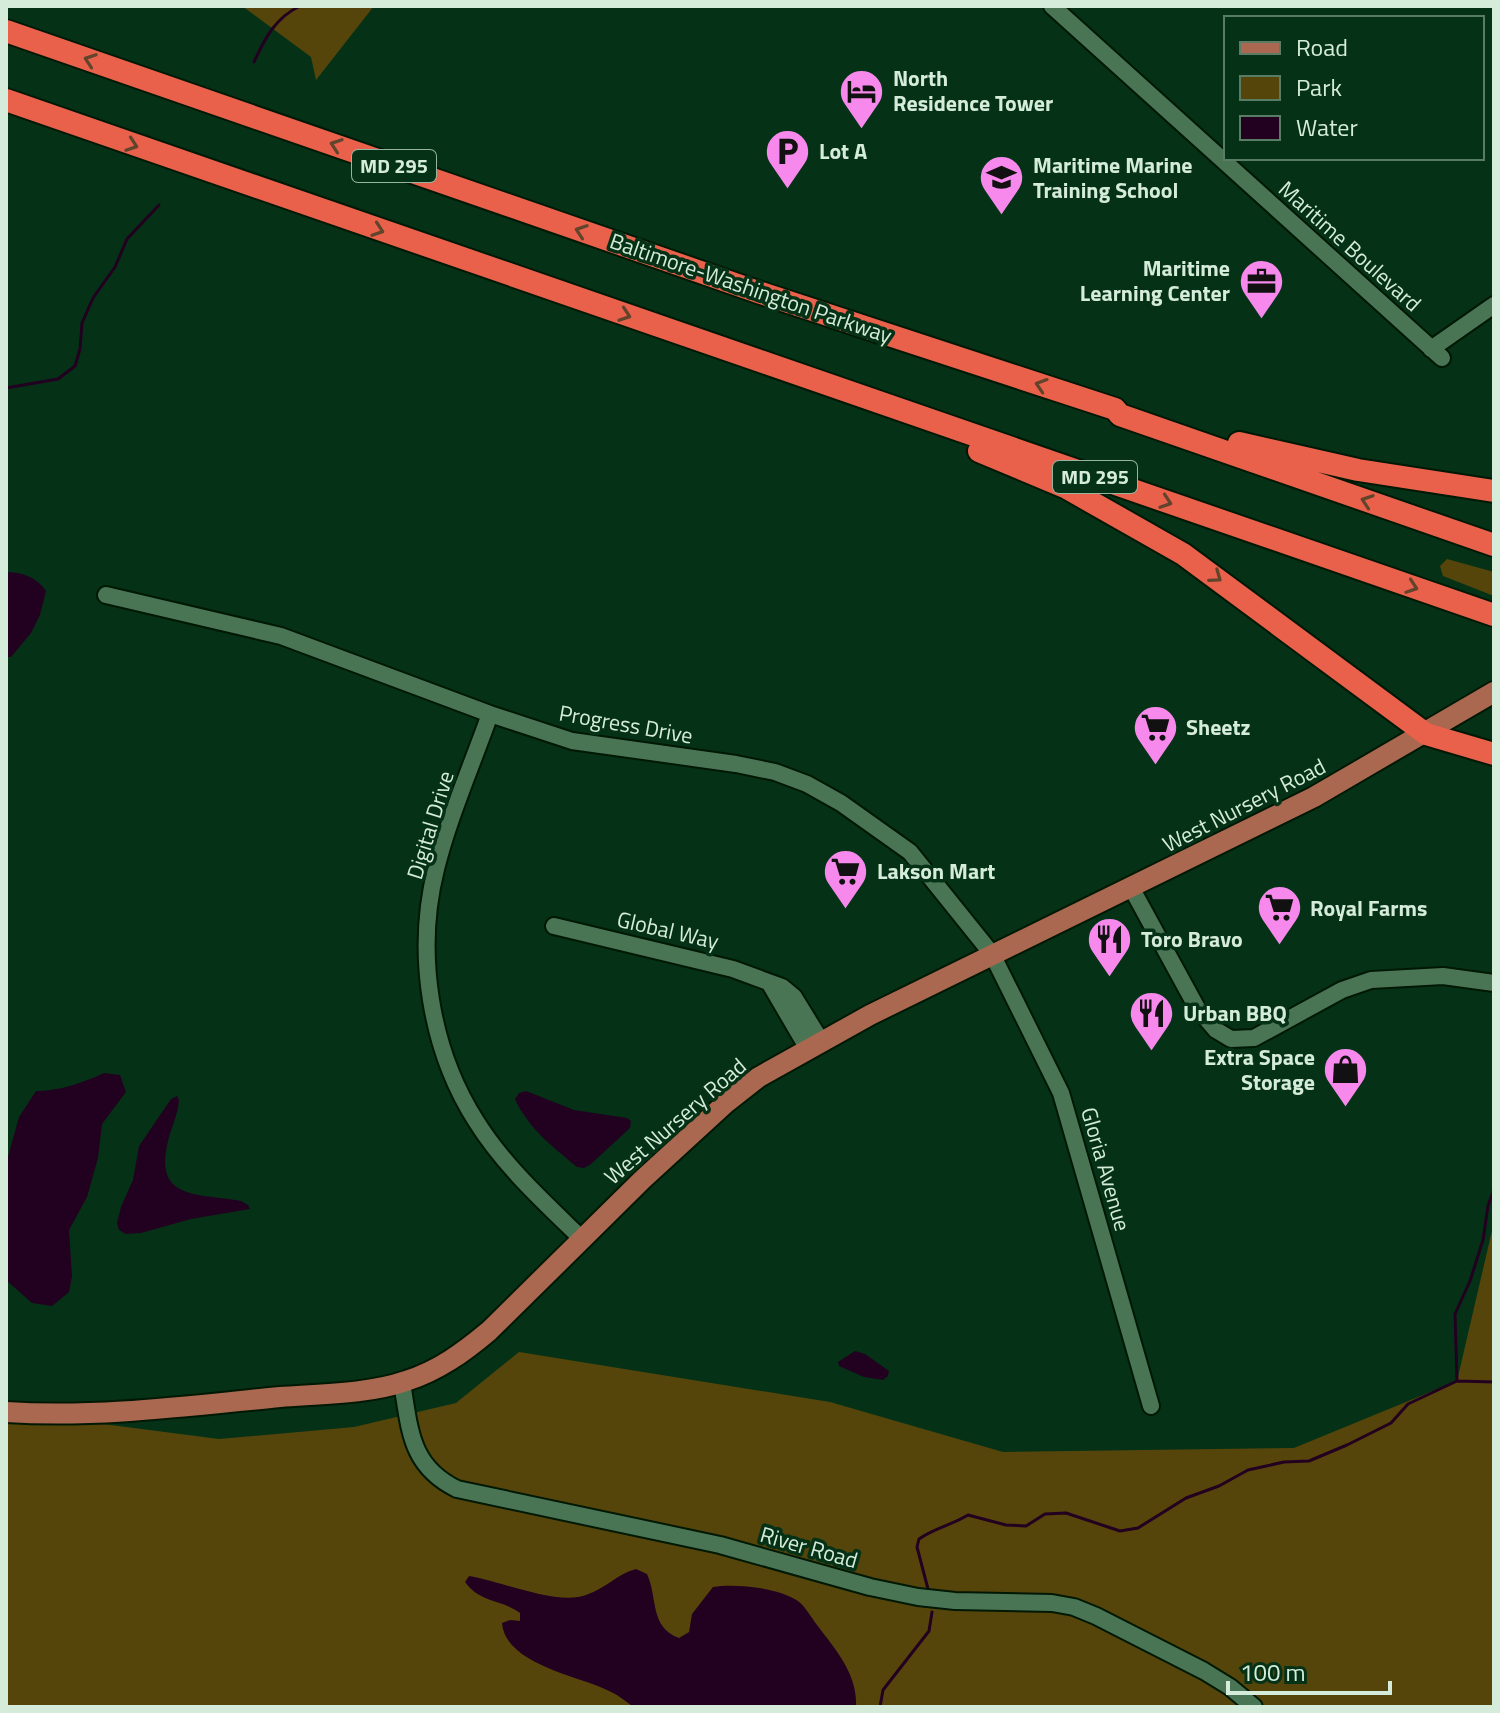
<svg xmlns="http://www.w3.org/2000/svg" width="1500" height="1713" font-family="'Titillium Web',sans-serif">
<style>
.green{fill:#56450b}
.water{fill:#220020}
.lines{fill:none;stroke-linecap:round;stroke-linejoin:round}
.stream{stroke:#220020;stroke-width:3}
.minor-casing{stroke:#001804;stroke-width:20}
.major-casing{stroke:#001804;stroke-width:24}
.highway-casing{stroke:#001804;stroke-width:26}
.minor{stroke:#4a7555;stroke-width:16}
.major{stroke:#a9684f;stroke-width:20}
.highway{stroke:#e9604b;stroke-width:22}
.oneway{stroke:#60442b}
.labels{text-anchor:middle;stroke-width:7;stroke-linejoin:round;paint-order:stroke}
.shield{fill:#053216;stroke:#97b49f;stroke-width:2}
.shield-label{font-size:20px;font-weight:bold;fill:#d5ecda}
.poi-label{font-size:22px;font-weight:bold;fill:#d5ecda;stroke:#053216;text-anchor:start}
.street-label{font-size:22px;fill:#d5ecda;stroke:#053216}
</style>
<rect width="100%" height="100%" fill="#053216"/>
<path class="green" d="M242,6H374L316,80L311,57Z
M1447,559L1494,572V596L1443,576L1440,566Z
M1494,1222V1707H6V1421L44,1424L95,1423L219,1439L354,1427L456,1403L519,1352L830,1402L1003,1452L1294,1448L1457,1381Z"/>
<path class="water" d="M6,572C21,572 37,577 46,591L40,615L31,633L11,657H6Z
M104,1073L120,1075L126,1092L102,1124L98,1158L87,1197L69,1230L72,1276L69,1292L52,1306L32,1303L6,1280V1164L19,1117L36,1091C60,1091 82,1083 104,1073Z
M526,1091L574,1110L627,1118L631,1121L630,1128L591,1164L584,1168L577,1167C553,1147 528,1128 515,1099L519,1093Z
M177,1096L179,1100C178,1113 173,1124 169,1137C152,1200 194,1193 241,1201L248,1205L250,1209L191,1219L141,1233L126,1234L119,1230L117,1223L121,1207L133,1180L139,1146L171,1099Z
M855,1351L865,1354L889,1371L888,1376L883,1380L864,1377L839,1366L838,1362Z
M636,1569L647,1574C658,1597 649,1627 679,1638L689,1632L692,1614L713,1587C735,1583 779,1588 798,1601C805,1606 811,1617 817,1625C835,1649 858,1674 856,1707H634C625,1701 617,1694 607,1690C578,1676 505,1664 502,1623L510,1620L520,1621V1613C501,1599 480,1603 465,1582L469,1576C501,1581 557,1606 586,1595C605,1589 617,1574 636,1569Z"/>
<g class="lines">
<path class="stream" d="M254,62C265,38 275,18 300,6
M6,388L58,379L75,366L80,349L82,323L93,298L115,267L127,239L159,205
M1457,1381L1455,1314L1470,1281L1483,1240L1488,1206L1494,1189
M928,1589L917,1547L919,1539C934,1528 952,1525 968,1515L1006,1525L1026,1526L1045,1514L1066,1513L1120,1531L1138,1528L1186,1498L1219,1486L1248,1470L1284,1462L1309,1461L1347,1445L1391,1423L1408,1404L1457,1381L1494,1382
M880,1707L883,1690L929,1631L932,1612"/>
<defs>
<path id="minor" d="M1052,6L1442,358
M1431,349L1494,305
M106,595L281,636L490,714L572,741L736,764L775,772L807,784L841,803L910,852L992,954L1061,1093L1151,1406
M490,714C472,765 449,817 436,869C415,952 430,1049 476,1121C504,1166 544,1202 582,1239
M1132,889L1197,1008L1216,1030L1231,1039L1254,1038L1342,990L1371,980L1443,976L1494,983
M554,926L733,969L782,987L794,997L821,1041
M770,984L808,1049
M402,1383C410,1430 410,1466 457,1489L720,1545L870,1587L918,1597L955,1601L1052,1603L1074,1607L1096,1616L1204,1671L1230,1687L1254,1707"/>
<path id="major" d="M6,1412C98,1418 188,1406 280,1397C319,1394 369,1394 406,1381C438,1371 464,1352 489,1331L643,1179L727,1102L759,1077L870,1015L1314,797L1494,692"/>
<path id="highway" d="M6,31L761,293L1115,409L1120,415L1494,545
M6,100L1494,615
M1239,443L1358,470L1494,491
M979,451L1065,487L1183,554L1426,734L1494,754"/>
</defs>
<use href="#minor" class="minor-casing"/>
<use href="#major" class="major-casing"/>
<use href="#highway" class="highway-casing"/>
<use href="#minor" class="minor"/>
<use href="#major" class="major"/>
<use href="#highway" class="highway"/>
</g>
<defs><path id="oneway-chevron" d="M-2-3.5L2.5 0L-2 3.5" fill="none" stroke-width="1.6" stroke-linecap="round" stroke-linejoin="round" transform="scale(2)"/></defs>
<g class="oneway">
<use href="#oneway-chevron" transform="translate(90 60) rotate(-161)"/>
<use href="#oneway-chevron" transform="translate(132 145) rotate(19)"/>
<use href="#oneway-chevron" transform="translate(336 145) rotate(-161)"/>
<use href="#oneway-chevron" transform="translate(378 230) rotate(19)"/>
<use href="#oneway-chevron" transform="translate(581 231) rotate(-161)"/>
<use href="#oneway-chevron" transform="translate(625 315) rotate(19)"/>
<use href="#oneway-chevron" transform="translate(1041 385) rotate(-162)"/>
<use href="#oneway-chevron" transform="translate(1367 501) rotate(-161)"/>
<use href="#oneway-chevron" transform="translate(1166 502) rotate(19)"/>
<use href="#oneway-chevron" transform="translate(1216 577) rotate(36)"/>
<use href="#oneway-chevron" transform="translate(1412 587) rotate(19)"/>
</g>
<defs>
<symbol id="hotel-pin" viewBox="-11 -11 22 30"><path d="M0 17L-7.5 6A9.5 9.5 0 1 1 7.5 6Z" fill="#f788ec" stroke="#053216"/><path d="M-6-4.5h1.5V1H6V5H4.5V3h-9V5H-6ZM-4 0a1.8 1.8 0 1 1 3.6 0ZM.5 0V-2.5h3Q6-2.5 6 0Z" fill="#111"/></symbol>
<symbol id="parking-pin" viewBox="-11 -11 22 30"><path d="M0 17L-7.5 6A9.5 9.5 0 1 1 7.5 6Z" fill="#f788ec" stroke="#053216"/><path d="M-3.5-5.5H1a3.5 3.5 0 0 1 0 7H-1V5.5H-3.5ZM-1-3.4V-.6H.8a1.4 1.4 0 0 0 0-2.8Z" fill="#111"/></symbol>
<symbol id="school-pin" viewBox="-11 -11 22 30"><path d="M0 17L-7.5 6A9.5 9.5 0 1 1 7.5 6Z" fill="#f788ec" stroke="#053216"/><path d="M0-5L7-2L0 1L-7-2ZM-4 1L0 2.5L4 1V4Q0 6-4 4Z" fill="#111"/></symbol>
<symbol id="office-pin" viewBox="-11 -11 22 30"><path d="M0 17L-7.5 6A9.5 9.5 0 1 1 7.5 6Z" fill="#f788ec" stroke="#053216"/><path d="M-6-3h4V-5.5h4V-3h4V5H-6ZM-1-4.5V-3h2v-1.5ZM-6 0V1H6V0Z" fill="#111"/></symbol>
<symbol id="supermarket-pin" viewBox="-11 -11 22 30"><path d="M0 17L-7.5 6A9.5 9.5 0 1 1 7.5 6Z" fill="#f788ec" stroke="#053216"/><path d="M-6-5.5h2.5l.6 2H6L4.5 2H-2.5L-4.4-4H-6ZM-1.5 3.2a1.3 1.3 0 1 0 .1 0ZM3 3.2a1.3 1.3 0 1 0 .1 0Z" fill="#111"/></symbol>
<symbol id="restaurant-pin" viewBox="-11 -11 22 30"><path d="M0 17L-7.5 6A9.5 9.5 0 1 1 7.5 6Z" fill="#f788ec" stroke="#053216"/><path d="M-5-6h1v4h1v-4h1v4h1v-4h1v5L-1.5 .5V6h-2V.5L-5-1ZM5-6V6H3V1.5H1.5Q1.5-4 5-6Z" fill="#111"/></symbol>
<symbol id="shop-pin" viewBox="-11 -11 22 30"><path d="M0 17L-7.5 6A9.5 9.5 0 1 1 7.5 6Z" fill="#f788ec" stroke="#053216"/><path d="M-5-2.5h2.3a2.7 3.5 0 0 1 5.4 0H5L5.5 6h-11ZM-1.5-2.5h3a1.5 2.3 0 0 0-3 0Z" fill="#111"/></symbol>
</defs>
<g fill-rule="evenodd">
<use href="#hotel-pin" x="836" y="66" width="51" height="69"/>
<use href="#parking-pin" x="762" y="126" width="51" height="69"/>
<use href="#school-pin" x="976" y="152" width="51" height="69"/>
<use href="#office-pin" x="1236" y="256" width="51" height="69"/>
<use href="#supermarket-pin" x="1130" y="702" width="51" height="69"/>
<use href="#supermarket-pin" x="820" y="846" width="51" height="69"/>
<use href="#supermarket-pin" x="1254" y="882" width="51" height="69"/>
<use href="#restaurant-pin" x="1084" y="914" width="51" height="69"/>
<use href="#restaurant-pin" x="1126" y="988" width="51" height="69"/>
<use href="#shop-pin" x="1320" y="1044" width="51" height="69"/>
</g>
<g class="labels">
<g class="shield">
<rect x="352" y="150" width="84" height="32" rx="6"/>
<rect x="1053" y="461" width="84" height="32" rx="6"/>
</g>
<g class="shield-label">
<text x="394" y="173">MD 295</text>
<text x="1095" y="484">MD 295</text>
</g>
<g class="poi-label">
<text x="893" y="86">North<tspan x="893" dy="25">Residence Tower</tspan></text>
<text x="819" y="159">Lot A</text>
<text x="1033" y="173">Maritime Marine<tspan x="1033" dy="25">Training School</tspan></text>
<text x="1230" y="276" text-anchor="end">Maritime<tspan x="1230" dy="25">Learning Center</tspan></text>
<text x="1186" y="735">Sheetz</text>
<text x="877" y="879">Lakson Mart</text>
<text x="1310" y="916">Royal Farms</text>
<text x="1141" y="947">Toro Bravo</text>
<text x="1183" y="1021">Urban BBQ</text>
<text x="1315" y="1065" text-anchor="end">Extra Space<tspan x="1315" dy="25">Storage</tspan></text>
</g>
<g class="street-label">
<text transform="translate(1350 246) rotate(42)" y="8">Maritime Boulevard</text>
<text transform="translate(751 288) rotate(19)" y="8">Baltimore-Washington Parkway</text>
<text transform="translate(626 724) rotate(10)" y="8">Progress Drive</text>
<text transform="translate(1244 805) rotate(-27)" y="8">West Nursery Road</text>
<text transform="translate(430 825) rotate(-73)" y="8">Digital Drive</text>
<text transform="translate(668 930) rotate(13)" y="8">Global Way</text>
<text transform="translate(675 1121) rotate(-41)" y="8">West Nursery Road</text>
<text transform="translate(1106 1169) rotate(74)" y="8">Gloria Avenue</text>
<text transform="translate(809 1547) rotate(16)" y="8">River Road</text>
</g>
</g>
<rect width="1500" height="1713" fill="none" stroke="#d5ecda" stroke-width="16"/>
<rect x="1224" y="16" width="260" height="144" fill="#053216" stroke="#587c64" stroke-width="2"/>
<rect x="1240" y="42" width="40" height="12" fill="#a9684f" stroke="#587c64" stroke-width="2"/>
<text x="1296" y="56" font-size="24" fill="#d5ecda">Road</text>
<rect x="1240" y="76" width="40" height="24" fill="#56450b" stroke="#587c64" stroke-width="2"/>
<text x="1296" y="96" font-size="24" fill="#d5ecda">Park</text>
<rect x="1240" y="116" width="40" height="24" fill="#220020" stroke="#587c64" stroke-width="2"/>
<text x="1296" y="136" font-size="24" fill="#d5ecda">Water</text>
<path d="M1228 1681v12h162v-12" fill="none" stroke="#d5ecda" stroke-width="4"/>
<text x="1240" y="1681" font-size="24" fill="#d5ecda" stroke="#053216" stroke-width="6" paint-order="stroke">100 m</text>
</svg>
